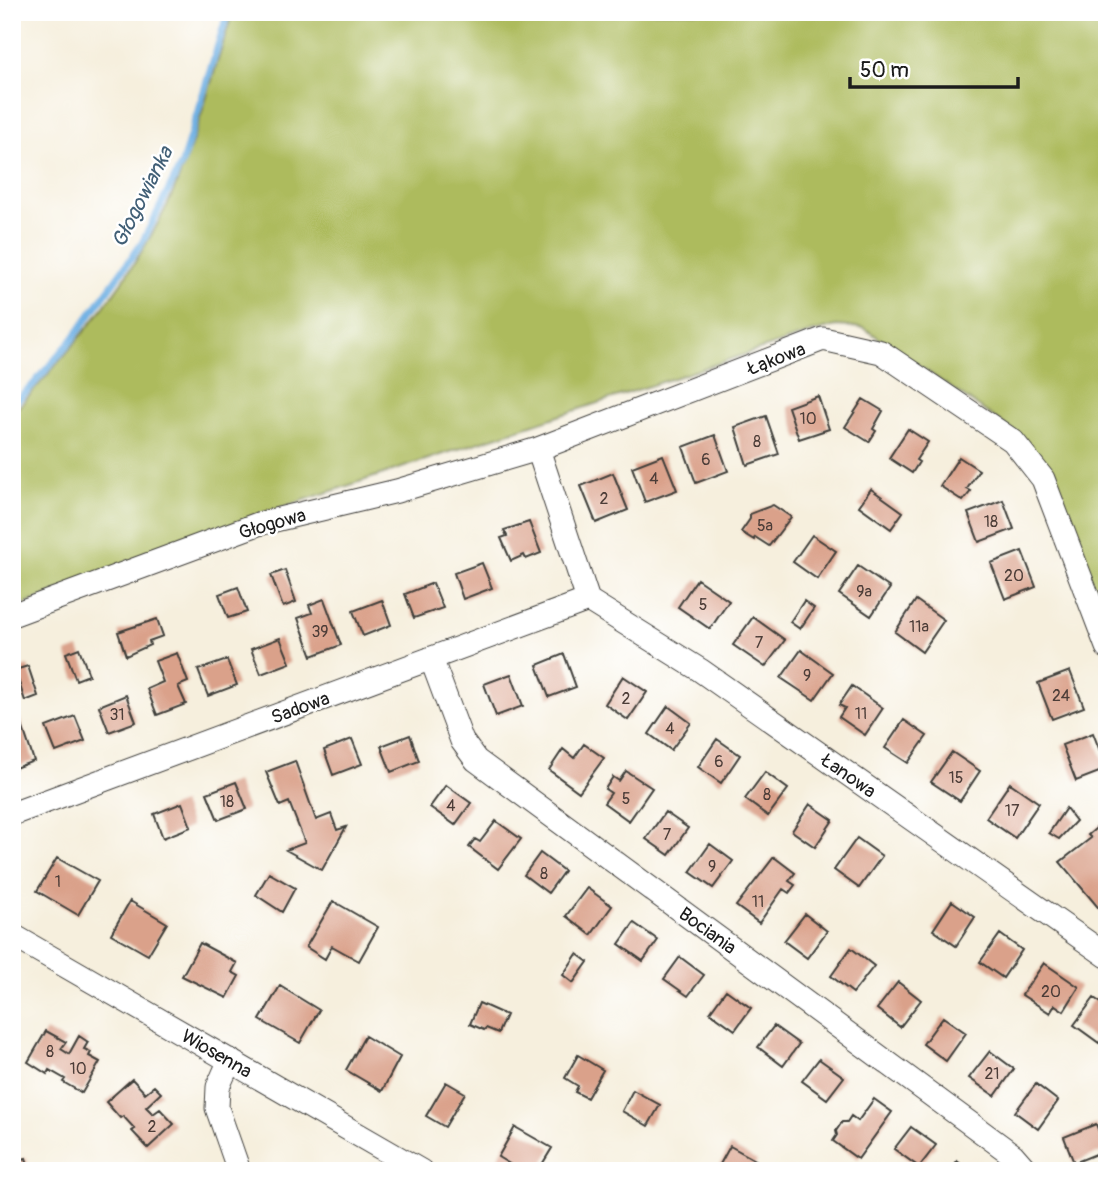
<svg xmlns="http://www.w3.org/2000/svg" width="1119" height="1183" font-family="Pangolin,sans-serif">
<style>
.green{fill:#adbb5d;stroke:#646c3c;stroke-width:2}
.lines{fill:none;stroke-linecap:round;stroke-linejoin:round}
.stream{stroke:#6fb0e3;stroke-width:7}
.building{fill:#daa18a}
.minor-casing{stroke:#3d3c39;stroke-width:25}
.minor{stroke:#fff;stroke-width:23}
.labels{text-anchor:middle;stroke-width:5;stroke-linejoin:round;paint-order:stroke}
.number-label{font-size:16px;fill:#4c3d38}
.street-label{font-size:19px;fill:#1c1c1c;stroke:#fff}
.water-label{font-size:21px;font-style:italic;fill:#415f76;stroke:#fff}
</style>
<rect width="100%" height="100%" fill="#fff"/>
<filter id="ink" filterUnits="userSpaceOnUse"><feTurbulence type="fractalNoise" baseFrequency=".0143" numOctaves="2"/><feDisplacementMap in="SourceGraphic" scale="14" xChannelSelector="R" yChannelSelector="G"/><feConvolveMatrix kernelMatrix="1 2 1 2 8 2 1 2 1" color-interpolation-filters="sRGB"/></filter>
<filter id="wash" filterUnits="userSpaceOnUse"><feTurbulence type="fractalNoise" baseFrequency=".00686" numOctaves="4" result="noise"/><feDisplacementMap in="SourceGraphic" scale="28" xChannelSelector="R" yChannelSelector="G"/><feGaussianBlur stdDeviation="1.57" result="paint"/><feColorMatrix in="noise" values="0 0 0 0 0 0 0 0 0 0 0 0 0 0 0 0 0 1.4 0 .05"/><feComposite in="paint" operator="in"/></filter>
<g filter="url(#wash)">
<rect width="100%" height="100%" fill="#f6efdd"/>
<path class="green" d="M233,12H1107V621L1018,434L864,328L836,326L810,333L241,521L12,609V414C79,342 150,259 184,165C203,115 216,63 233,12Z"/>
<g class="lines">
<path class="stream" d="M12,405L31,387L72,340L142,243L182,163L228,12"/>
</g>
<g id="blocks">
<path class="building" d="M818,396L829,429L799,439L788,407Z
M863,399L883,411L873,429L876,431L869,442L845,427Z
M766,416L779,454L747,465L735,427Z
M908,429L928,442L916,460L919,462L912,473L889,458Z
M715,435L728,471L696,483L683,447Z
M663,455L677,490L645,502L632,467Z
M959,457L979,470L967,489L971,491L963,501L940,486Z
M613,473L628,510L596,523L581,486Z
M871,489L903,512L891,529L859,506Z
M1003,500L1014,529L979,542L968,513Z
M773,505L791,517L769,546L755,537L754,540L741,532L750,519V514Z
M529,522L541,553L526,559L524,555L511,561L501,538L507,536L504,530Z
M812,535L836,551L817,579L793,562Z
M1022,551L1036,587L1005,599L991,563Z
M482,563L492,588L463,599L454,573Z
M858,566L890,588L871,616L839,594Z
M285,570L296,602L283,607L271,575Z
M697,579L729,601L710,629L678,607Z
M433,583L443,608L414,618L405,594Z
M238,587L247,612L228,618L219,594Z
M324,599L341,645L312,656L298,618L312,613L309,605Z
M382,600L391,625L363,636L353,611Z
M916,600L944,620L922,652L895,632Z
M804,601L814,608L800,629L790,622Z
M753,617L785,640L765,667L733,645Z
M157,619L163,636L149,641L150,645L126,656L118,632Z
M280,638L290,663L261,674L251,649Z
M79,648L89,675L76,680L66,653Z
M801,650L833,673L814,700L781,678Z
M177,653L188,682L178,686L186,704L157,715L147,689L163,682L155,661Z
M564,654L576,687L549,697L537,665Z
M227,660L237,685L208,696L198,670Z
M28,666L38,696L25,701L15,670Z
M1070,671L1084,707L1052,719L1038,683Z
M511,674L523,706L496,716L484,684Z
M623,676L647,692L628,720L605,704Z
M852,686L883,708L865,735L839,717L845,708L839,705Z
M126,695L136,722L109,732L99,706Z
M668,706L691,723L671,750L649,734Z
M18,713L34,761L12,769V715Z
M75,716L85,741L56,752L46,727Z
M904,720L927,736L908,763L885,748Z
M1093,733L1107,769L1076,781L1062,745Z
M410,735L419,761L391,772L381,746Z
M352,739L362,764L333,775L324,750Z
M717,739L740,755L721,783L698,767Z
M584,744L604,758L579,792L549,770L563,749L574,758Z
M952,752L980,771L960,801L931,782Z
M295,761L316,820L331,814L337,830L346,827L322,870L286,850L305,843L289,802L280,806L266,772Z
M626,771L652,788L629,821L604,803L611,793L605,789L613,777L619,781Z
M765,772L788,789L768,816L745,799Z
M236,782L247,809L218,820L207,793Z
M1010,783L1039,803L1015,838L986,818Z
M446,785L471,803L455,825L430,807Z
M182,803L191,827L163,838L154,814Z
M810,804L833,820L815,847L792,831Z
M1066,808L1076,821L1059,839L1049,833Z
M665,812L688,828L669,855L646,839Z
M1107,819V918L1060,862L1091,838L1088,835Z
M496,821L521,839L498,869L469,847L475,839L480,842Z
M857,838L882,856L859,888L834,870Z
M710,844L733,861L713,888L690,872Z
M540,853L564,871L548,893L524,875Z
M774,857L795,873L789,881L795,885L789,893L783,889L759,923L736,906Z
M57,858L98,881L78,915L37,891Z
M269,873L295,888L282,912L256,895Z
M587,888L612,906L591,935L566,916Z
M130,901L167,923L148,955L111,934Z
M333,901L378,927L359,961L332,946L325,959L306,947Z
M952,901L975,917L956,946L933,930Z
M805,914L827,931L807,958L784,941Z
M634,923L658,940L643,961L619,944Z
M1000,934L1022,950L1003,978L980,962Z
M200,943L237,963L232,972L239,976L227,998L182,976Z
M851,948L874,966L853,993L831,976Z
M577,954L588,962L573,983L563,975Z
M680,957L704,975L688,996L664,979Z
M1044,963L1079,987L1064,1011L1055,1005L1050,1013L1022,995Z
M898,982L921,1000L900,1027L877,1009Z
M280,986L319,1010L300,1043L260,1020Z
M726,990L751,1008L735,1030L710,1012Z
M1094,998L1107,1007V1036L1105,1035L1099,1043L1074,1025Z
M479,1003L506,1015L498,1033L486,1028L484,1030L470,1024Z
M943,1017L966,1033L946,1061L923,1044Z
M774,1026L799,1044L783,1066L758,1047Z
M46,1031L66,1042L61,1049L69,1054L79,1036L88,1042L84,1049L91,1052L89,1056L100,1062L82,1093L63,1082L65,1079L49,1070L47,1074L28,1062Z
M365,1036L400,1057L382,1091L346,1070Z
M990,1051L1014,1069L995,1096L969,1078Z
M578,1055L603,1070L587,1098L575,1092L578,1086L565,1078Z
M819,1059L844,1077L827,1099L802,1081Z
M132,1079L145,1093L154,1086L161,1093L146,1107L153,1114L160,1109L174,1124L148,1148L132,1131L135,1129L123,1116L120,1118L106,1102Z
M446,1082L465,1093L445,1127L426,1116Z
M1036,1084L1058,1101L1038,1129L1015,1112Z
M633,1090L660,1105L648,1126L622,1111Z
M874,1099L892,1112L858,1159L833,1141L837,1135L836,1131L842,1122H847L851,1116L858,1121Z
M1096,1124L1106,1150L1074,1163L1064,1137Z
M515,1127L552,1148L538,1171H521L498,1157Z
M911,1127L936,1145L919,1167L894,1149Z
M730,1146L757,1161L752,1171H723L718,1168Z
M26,1158L30,1171H12V1162Z
M957,1161L970,1171H950Z"/>
</g>
</g>
<g filter="url(#ink)">
<use href="#blocks" fill-opacity="0" stroke="#3d3c39" stroke-width="2"/>
<g class="lines">
<defs>
<path id="minor" d="M588,600L538,449L823,339L881,352L1013,441L1043,479L1107,647
M588,600L700,670L1107,956
M12,615L258,524L397,491L538,449
M431,658L462,741L476,760L1013,1155L1027,1171
M12,814L588,600
M12,935L421,1171
M230,1060L218,1087L217,1108L239,1171"/>
</defs>
<use href="#minor" class="minor-casing"/>
<use href="#minor" class="minor"/>
</g>
</g>
<g class="labels">
<g class="number-label">
<text x="808" y="424">10</text>
<text x="757" y="447">8</text>
<text x="706" y="465">6</text>
<text x="654" y="484">4</text>
<text x="604" y="504">2</text>
<text x="991" y="527">18</text>
<text x="765" y="531">5a</text>
<text x="1014" y="581">20</text>
<text x="864" y="597">9a</text>
<text x="703" y="610">5</text>
<text x="919" y="632">11a</text>
<text x="320" y="637">39</text>
<text x="759" y="648">7</text>
<text x="807" y="681">9</text>
<text x="1061" y="701">24</text>
<text x="626" y="704">2</text>
<text x="861" y="719">11</text>
<text x="117" y="720">31</text>
<text x="670" y="734">4</text>
<text x="719" y="767">6</text>
<text x="956" y="783">15</text>
<text x="767" y="800">8</text>
<text x="626" y="804">5</text>
<text x="227" y="807">18</text>
<text x="451" y="811">4</text>
<text x="1012" y="816">17</text>
<text x="667" y="840">7</text>
<text x="712" y="872">9</text>
<text x="544" y="879">8</text>
<text x="58" y="887">1</text>
<text x="758" y="907">11</text>
<text x="1051" y="997">20</text>
<text x="50" y="1057">8</text>
<text x="78" y="1074">10</text>
<text x="992" y="1079">21</text>
<text x="152" y="1132">2</text>
</g>
<g class="street-label">
<text transform="translate(776 358) rotate(-21)" y="7">Łąkowa</text>
<text transform="translate(272 523) rotate(-16)" y="7">Głogowa</text>
<text transform="translate(300 707) rotate(-20)" y="7">Sadowa</text>
<text transform="translate(849 775) rotate(35)" y="7">Łanowa</text>
<text transform="translate(708 930) rotate(36)" y="7">Bociania</text>
<text transform="translate(217 1053) rotate(30)" y="7">Wiosenna</text>
</g>
<g class="water-label">
<text transform="translate(142 197) rotate(-63)" y="7">Głogowianka</text>
</g>
</g>
<rect width="1119" height="1183" fill="none" stroke="#fff" stroke-width="42"/>
<path d="M850 77v10h168v-10" fill="none" stroke="#1c1c1c" stroke-width="3.5"/>
<text x="860" y="77" font-size="21" fill="#1c1c1c" stroke="#ffffff" stroke-width="5" paint-order="stroke">50 m</text>
</svg>
